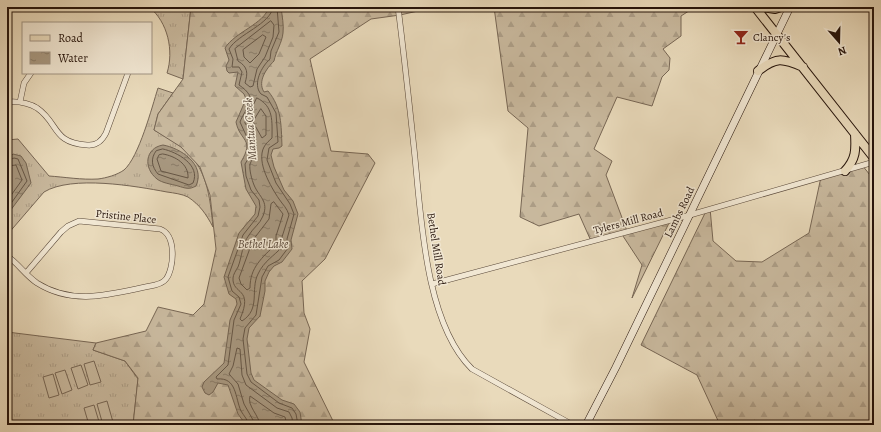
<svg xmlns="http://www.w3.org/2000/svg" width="881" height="432" font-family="Alegreya,serif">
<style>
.grass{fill:url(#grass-tufts);stroke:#776654}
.forest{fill:url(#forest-firs);stroke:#776654}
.pitch{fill:#c8b89d;stroke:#776654}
.water{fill:url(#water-ripples);stroke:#736351}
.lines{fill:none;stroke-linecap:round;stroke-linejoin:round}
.shore{stroke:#665645;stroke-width:1}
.street-casing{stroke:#574637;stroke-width:6}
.secondary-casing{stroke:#26140b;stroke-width:8}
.primary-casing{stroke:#26140b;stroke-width:10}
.street{stroke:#f1e7d3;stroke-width:5}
.secondary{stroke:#f1e7d3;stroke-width:7}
.primary{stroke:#e9dabb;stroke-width:8}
.labels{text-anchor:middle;stroke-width:3;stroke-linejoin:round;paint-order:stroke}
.poi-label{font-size:11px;fill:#26140b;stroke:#f1e7d3;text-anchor:start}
.street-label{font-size:11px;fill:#26140b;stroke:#f1e7d3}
.water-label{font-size:12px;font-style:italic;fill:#5a4839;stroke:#f1e7d3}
</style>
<defs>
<pattern id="grass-tufts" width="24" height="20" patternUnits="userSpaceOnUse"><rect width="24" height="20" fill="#c8b89d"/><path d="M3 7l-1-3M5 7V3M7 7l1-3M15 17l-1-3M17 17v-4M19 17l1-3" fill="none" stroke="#ac9d86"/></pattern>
<pattern id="forest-firs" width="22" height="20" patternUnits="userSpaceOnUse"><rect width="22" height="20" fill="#c8b89d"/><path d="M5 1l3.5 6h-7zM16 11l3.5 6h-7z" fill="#ac9d86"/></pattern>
<pattern id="water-ripples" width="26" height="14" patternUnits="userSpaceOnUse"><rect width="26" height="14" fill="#a7977f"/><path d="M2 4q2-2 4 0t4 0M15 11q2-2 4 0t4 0" fill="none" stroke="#887a66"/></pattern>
</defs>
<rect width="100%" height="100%" fill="#e9dabb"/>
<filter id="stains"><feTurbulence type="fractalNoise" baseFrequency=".005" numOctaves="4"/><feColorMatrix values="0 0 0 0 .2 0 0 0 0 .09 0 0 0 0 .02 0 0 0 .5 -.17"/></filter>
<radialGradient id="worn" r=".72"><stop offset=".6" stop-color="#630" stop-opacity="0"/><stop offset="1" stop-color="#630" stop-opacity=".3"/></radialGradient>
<path class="grass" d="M149,7H191L183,79L167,73C174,51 168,22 149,7Z
M158,88L173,93L158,114L154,130C163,135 172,140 180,146C207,165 210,197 213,227C206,214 200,205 188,197C182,194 174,193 167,192C135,186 72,175 44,192L7,235V140L18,139L49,176C64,177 82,180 98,179C106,178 117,175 124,170C139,157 152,107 158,88Z
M7,332L96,343L93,350L125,361L138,379L133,425H7Z"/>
<path class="forest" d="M191,7H436L400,15L371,19L310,59L331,151L368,154L375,163L325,259L302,281L304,313L310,329L304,362L335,425H133L138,378L125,361L93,350L96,343L146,331L158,307L193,315L204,304L216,249L210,195L200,167L181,147L154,130L158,114L183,79Z
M494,7H695L681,16V36L663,49L670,58L669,70L662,77L652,106L617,97L594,149L612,161L606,175L627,231L671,219L632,298L642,265L621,233L591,241L579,214L539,226L520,217L528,128L508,111Z
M862,165L874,180V425H762L754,420L751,425H720L697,375L641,345L707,209L710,208L713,241L736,261L762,262L809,233L821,177Z"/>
<path class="pitch" d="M94,361L101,382L90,385L84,364Z
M81,365L88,385L78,389L71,368Z
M65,370L72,390L62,394L55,373Z
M53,374L59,395L49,398L43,377Z
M107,401L113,422L103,425L97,404Z
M94,405L100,425H89L84,408Z"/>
<path class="water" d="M269,7H281C282,16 284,25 283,33C282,43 276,51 274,61C267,68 257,81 264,92L268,91C282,108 281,125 282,146L279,148L273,149L271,155L274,167L284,190L293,201L298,214L291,240L292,249L282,262L274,266L269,272L265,281V291L260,316L249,328L247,339L251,373L254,380L282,400L294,404L300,412L302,425H246L238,414L228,385L218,383L213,392L209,395L205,393L202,387L204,382L224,363L230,320L237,304L236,299L229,294L224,277L239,233L255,214L256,206L246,189L241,162C255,138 240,142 236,122L246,99L244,94L235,86L238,72L229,73L227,71L226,66L229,60L225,48C235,32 264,24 269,7Z
M163,145C180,148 206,164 196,186C189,190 185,188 178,186C171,184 162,183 157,179C143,168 145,148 163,145Z
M13,154L21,156L26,163L31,183L7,215V160Z"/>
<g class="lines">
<path class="shore" d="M277,7L279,32L271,51L270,59C262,66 252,84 261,94L267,97L276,113L278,142L269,148L267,160L276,183L290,204L294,214L287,239L288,248L279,260L268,266L262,277L256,315L245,328L243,339L247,374L251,382L279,403L292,408L296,414L298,425
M271,21L274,25L273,37L265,57L257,69L253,86L250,87L245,83C248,73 248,67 238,61L235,49Z
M263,35L266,37L259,54L250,63L244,57L243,50Z
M257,98C274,106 272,122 272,138C269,141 266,143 264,147C256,162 271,187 279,199C283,205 287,208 289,215L282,237V247C274,256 264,261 258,274C250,290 261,309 242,321L240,319C254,287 232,295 233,278C233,275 236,270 238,267C242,257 242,244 249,235C253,228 260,224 263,216C269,201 259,197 254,185C252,180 249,170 250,164C253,157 258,153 256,144C255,136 249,130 245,123Z
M261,109L266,116V135L262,138L253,122Z
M163,149C177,152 201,165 193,183L189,185L158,174C152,167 150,159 156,151Z
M163,154C175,156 189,164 188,178L161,171L157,159L159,155Z
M7,161L14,158L18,159L27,181L7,209
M7,166L16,165L22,180L7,201
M274,202L283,214L276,236V244C262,258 250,267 250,288L247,290L241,284L239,278L253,240L269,219L271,204Z
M249,425C248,420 244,416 241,411C235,398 237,377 217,379L216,377L228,365L234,320L241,304L239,297L232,291L228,277L243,235L258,216L260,207L259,200L251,190L246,176L245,164L250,156L251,146L240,122C246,106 260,99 239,85L242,72L239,67H232L233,59L229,49C238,34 271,24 273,7
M254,425L253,420L244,404L238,384L229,374L233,366L237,348L240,349L242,375L246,385L277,408L289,412L292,418L293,425
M260,425C259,415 247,406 250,396L274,413L285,417L287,425"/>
<defs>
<path id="street" d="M398,7C404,54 409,101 414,148C421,213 424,322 472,369L573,425
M7,102C18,101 27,102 37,108C59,123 52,143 87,145C96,146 102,141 106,133L128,73
M20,102L24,83L31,73
M7,256C18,263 25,275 37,283C75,307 114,293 155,285C159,284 163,283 166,279C174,269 177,235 160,229L79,221L68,226L61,232L26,273
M432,284L690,215L874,162"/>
<path id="secondary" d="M586,425L616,367L790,7"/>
<path id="primary" d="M755,7L874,158
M762,7L775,9L781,7
M758,71C776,57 782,58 803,67
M845,171C856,159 856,150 855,134"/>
</defs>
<use href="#street" class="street-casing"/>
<use href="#secondary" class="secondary-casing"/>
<use href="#primary" class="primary-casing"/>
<use href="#street" class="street"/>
<use href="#secondary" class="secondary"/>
<use href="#primary" class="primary"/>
</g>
<defs>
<symbol id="bar-bare" viewBox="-9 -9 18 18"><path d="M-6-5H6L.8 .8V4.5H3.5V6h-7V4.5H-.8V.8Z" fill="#8f2418" stroke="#f1e7d3" stroke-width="2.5" paint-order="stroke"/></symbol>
</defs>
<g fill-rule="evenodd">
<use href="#bar-bare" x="730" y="26" width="22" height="22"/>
</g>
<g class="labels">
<g class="poi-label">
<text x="753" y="41">Clancy's</text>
</g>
<g class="street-label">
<text transform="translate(679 212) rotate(-64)" y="4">Lambs Road</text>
<text transform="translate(126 216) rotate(6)" y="4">Pristine Place</text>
<text transform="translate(628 221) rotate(-15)" y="4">Tylers Mill Road</text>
<text transform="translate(437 249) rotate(81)" y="4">Bethel Mill Road</text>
</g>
<g class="water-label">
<text transform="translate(250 129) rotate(-94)" y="4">Mantua Creek</text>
<text x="263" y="248">Bethel Lake</text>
</g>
</g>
<rect width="881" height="432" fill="none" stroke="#e9dabb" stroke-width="24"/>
<rect x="8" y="8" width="865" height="416" fill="none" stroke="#26140b" stroke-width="2"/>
<rect x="12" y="12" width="857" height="408" fill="none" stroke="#26140b"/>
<rect x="22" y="22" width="130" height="52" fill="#f1e7d3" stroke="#a09383"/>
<rect x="30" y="35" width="20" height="6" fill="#e9dabb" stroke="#a09383"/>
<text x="58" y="42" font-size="12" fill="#26140b">Road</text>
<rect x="30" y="52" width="20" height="12" fill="url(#water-ripples)" stroke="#a09383"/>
<text x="58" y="62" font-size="12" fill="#26140b">Water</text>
<g transform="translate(839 42) rotate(160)" stroke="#f1e7d3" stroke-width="3" paint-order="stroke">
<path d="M0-3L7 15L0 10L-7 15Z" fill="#26140b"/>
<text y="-6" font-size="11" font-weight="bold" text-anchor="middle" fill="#26140b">N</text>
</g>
<rect width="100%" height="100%" filter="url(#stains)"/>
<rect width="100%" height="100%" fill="url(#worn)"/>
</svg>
